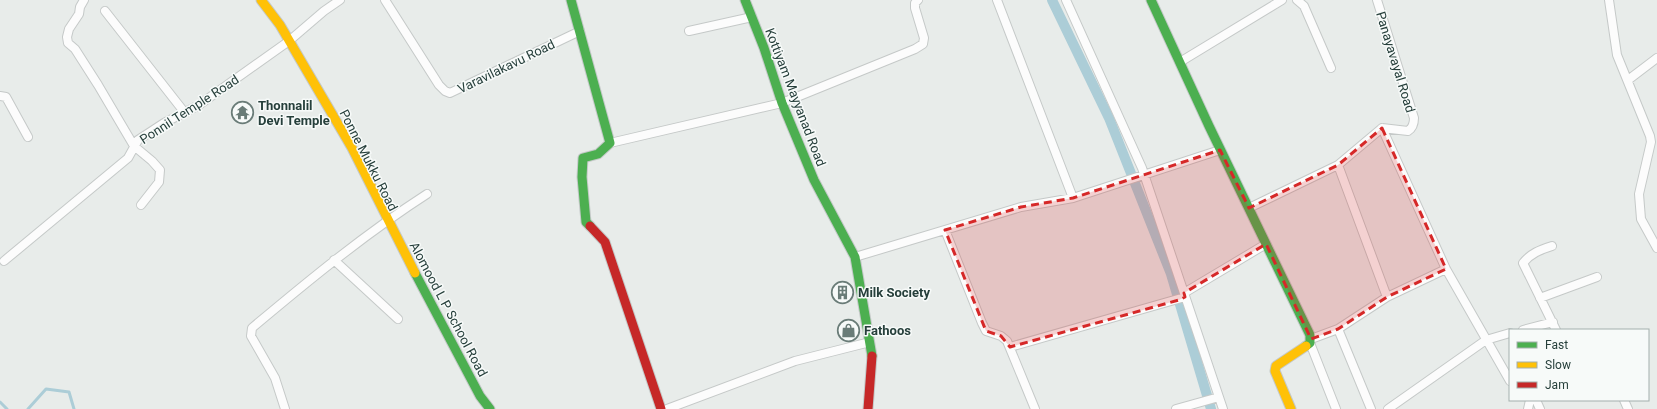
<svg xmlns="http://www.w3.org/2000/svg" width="1657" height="409" font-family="Roboto,sans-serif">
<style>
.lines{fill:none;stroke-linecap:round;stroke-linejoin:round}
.stream{stroke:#accdd7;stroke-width:3}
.canal{stroke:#accdd7;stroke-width:10}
.street-casing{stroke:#c5c9c8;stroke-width:10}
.fast-casing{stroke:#c4c9c8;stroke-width:11}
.slow-casing{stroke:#c4c9c8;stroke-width:11}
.jam-casing{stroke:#c4c9c8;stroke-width:11}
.street{stroke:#fcfcfc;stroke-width:8}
.fast{stroke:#4caf50;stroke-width:9}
.slow{stroke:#ffc107;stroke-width:9}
.jam{stroke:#c62828;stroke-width:9}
.marked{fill:#d62828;fill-opacity:0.2;stroke:#d62828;stroke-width:3;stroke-dasharray:8 5;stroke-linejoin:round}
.labels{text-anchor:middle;stroke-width:3;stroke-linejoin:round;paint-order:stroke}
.street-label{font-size:13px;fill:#263f3b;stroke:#f7faf9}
.poi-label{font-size:13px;font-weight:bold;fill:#263f3b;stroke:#f7faf9;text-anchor:start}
</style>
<rect width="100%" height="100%" fill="#e8ecea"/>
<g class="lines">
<path class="stream" d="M0,402L7,409
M28,409L46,389L69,392L74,409"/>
<path class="canal" d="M1052,0L1109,118L1171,274L1211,409"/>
<defs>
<path id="street" d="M84,0L80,7L79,14L69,29L67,37L68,43L75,49L98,85L134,146L152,161L160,170L159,182L141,205
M385,0L439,85L445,91L450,93L580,31
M997,0L1073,198
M1066,0L1142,168L1223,409
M1297,0L1304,6L1331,68
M1609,0L1617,55L1650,136L1651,142L1639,194L1641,219L1657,248
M105,11L185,113
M689,31L752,17
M1180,62L1282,0
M1628,80L1657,58
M0,96L6,97L28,137
M1382,128L1446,269L1510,381
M610,143L782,103L915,49L923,44L924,38L915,8V3L918,0
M1338,165L1387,297
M1249,208L1338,165L1382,128L1408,131C1413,128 1414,124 1414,118L1377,0
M945,230L982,323L986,331L1001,336L1007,341L1035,409
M1552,246C1540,250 1531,253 1523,263L1556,330
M855,257L1021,207L1073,198L1220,150
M334,260L398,319
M4,261L128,158L138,140L164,123L199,105L289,41L324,11L340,0
M1184,293L1266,244
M1540,298L1597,277
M1338,329L1371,409
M1523,330L1553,322
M1311,339L1338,329L1387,297L1446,269
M1310,343L1336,409
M1010,347L1185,297
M1536,400L1540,409
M1624,400L1628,409
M285,409L275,378L251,336L252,328C308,281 365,234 427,194
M667,409L795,361L870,342
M1176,409L1219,397
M1388,409L1486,340L1510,333
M1528,409L1530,400"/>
<path id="fast" d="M571,0L610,143L598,154L583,158L582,177L586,222L590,226
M745,0L764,48L782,103L814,180L855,257L872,356
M1151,0L1209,126L1310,335V343L1306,346
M415,273L480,396L490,409"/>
<path id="slow" d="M261,0L280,25L352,148L415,273
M1291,409L1275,371L1276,366L1306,346"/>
<path id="jam" d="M590,226L605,242L661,409
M868,409L872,356"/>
</defs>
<use href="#street" class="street-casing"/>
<use href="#fast" class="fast-casing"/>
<use href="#slow" class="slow-casing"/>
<use href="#jam" class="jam-casing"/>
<use href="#street" class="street"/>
<use href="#fast" class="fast"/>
<use href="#slow" class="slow"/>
<use href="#jam" class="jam"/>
</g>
<path class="marked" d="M1382,128L1446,269L1387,297L1338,329L1311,339L1266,244L1184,293L1185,297L1179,300L1010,347L1001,336L986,331L945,230L1021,207L1073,198L1220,150L1249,208L1338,165Z"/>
<defs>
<symbol id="temple-ring" viewBox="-11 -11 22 22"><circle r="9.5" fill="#f7faf9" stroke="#6a7c78" stroke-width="1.5"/><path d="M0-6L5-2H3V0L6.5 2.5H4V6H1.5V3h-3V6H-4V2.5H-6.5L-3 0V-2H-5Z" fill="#6a7c78"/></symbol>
<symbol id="building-ring" viewBox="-11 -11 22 22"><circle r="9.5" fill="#f7faf9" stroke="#6a7c78" stroke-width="1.5"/><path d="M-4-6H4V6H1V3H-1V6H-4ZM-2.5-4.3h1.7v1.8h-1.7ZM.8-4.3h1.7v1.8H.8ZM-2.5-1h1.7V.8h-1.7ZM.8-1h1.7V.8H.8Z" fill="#6a7c78"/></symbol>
<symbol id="shop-ring" viewBox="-11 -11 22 22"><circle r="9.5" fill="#f7faf9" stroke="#6a7c78" stroke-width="1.5"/><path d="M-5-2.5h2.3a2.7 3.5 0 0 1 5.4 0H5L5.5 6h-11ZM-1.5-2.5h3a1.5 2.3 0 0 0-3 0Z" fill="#6a7c78"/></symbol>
</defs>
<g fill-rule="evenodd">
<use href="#temple-ring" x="230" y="100" width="25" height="25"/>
<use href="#building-ring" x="830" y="280" width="25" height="25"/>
<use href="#shop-ring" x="836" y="318" width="25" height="25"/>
</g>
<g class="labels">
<g class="street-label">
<text transform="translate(1396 62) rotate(73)" y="5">Panayavayal Road</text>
<text transform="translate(506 66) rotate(-26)" y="5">Varavilakavu Road</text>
<text transform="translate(796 97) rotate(69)" y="5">Kottiyam Mayyanad Road</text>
<text transform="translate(189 109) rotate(-33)" y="5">Ponnil Temple Road</text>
<text transform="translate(369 160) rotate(63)" y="5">Ponne Mukku Road</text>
<text transform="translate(449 309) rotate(62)" y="5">Alomood L P School Road</text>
</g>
<g class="poi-label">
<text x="258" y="110">Thonnalil<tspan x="258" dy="15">Devi Temple</tspan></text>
<text x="858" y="297">Milk Society</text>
<text x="864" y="335">Fathoos</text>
</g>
</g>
<rect x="1509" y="329" width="140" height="72" fill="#f7faf9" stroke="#a3afad"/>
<rect x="1517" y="342" width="20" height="6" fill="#4caf50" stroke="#a3afad"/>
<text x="1545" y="349" font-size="12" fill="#263f3b">Fast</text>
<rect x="1517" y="362" width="20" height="6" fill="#ffc107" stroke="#a3afad"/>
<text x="1545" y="369" font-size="12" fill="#263f3b">Slow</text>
<rect x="1517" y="382" width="20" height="6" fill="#c62828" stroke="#a3afad"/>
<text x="1545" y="389" font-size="12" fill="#263f3b">Jam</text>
</svg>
